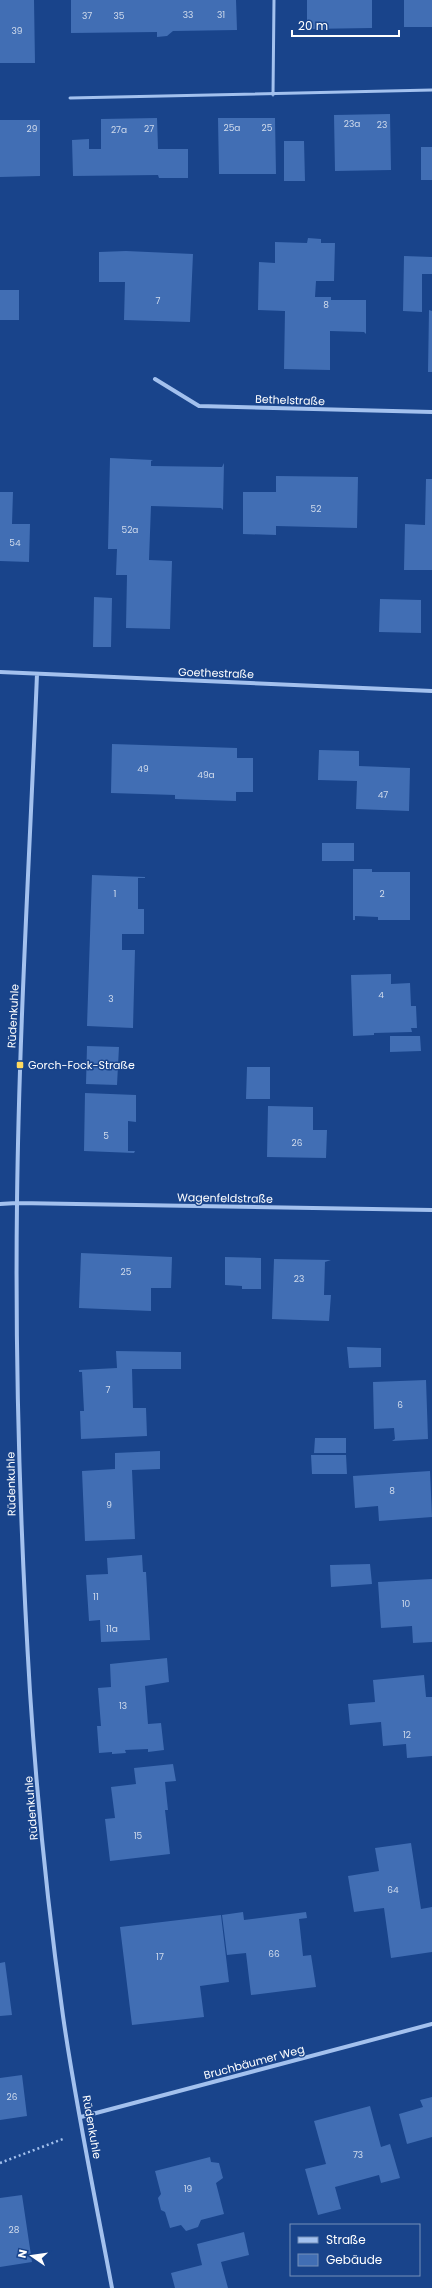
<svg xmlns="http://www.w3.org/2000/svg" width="432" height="2288" font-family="Poppins,sans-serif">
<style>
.building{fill:#416eb4}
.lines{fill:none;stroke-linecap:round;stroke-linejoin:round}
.path{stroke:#a3c1ee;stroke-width:2.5;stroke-dasharray:2 3;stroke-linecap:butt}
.service{stroke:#a3c1ee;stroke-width:3}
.minor{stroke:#a3c1ee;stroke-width:4}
.poi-dot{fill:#ffda60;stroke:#19448b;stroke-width:1.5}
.labels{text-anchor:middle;stroke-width:3;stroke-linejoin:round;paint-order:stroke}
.number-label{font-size:9px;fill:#d0dbec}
.street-label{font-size:11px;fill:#fff;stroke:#19448b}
.poi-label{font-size:11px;fill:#fff;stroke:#19448b;text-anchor:start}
</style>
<rect width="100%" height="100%" fill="#19448b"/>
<path class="building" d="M0,0H34L35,63H0Z
M71,0H236L237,30L173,31L167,36L157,37V32L71,33Z
M307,0H372V28L307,29Z
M404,0H432V27H404Z
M390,114L391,170L335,171L334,115Z
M157,118L158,149H188V178H159L158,175L73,176L72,140L89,139V149H101V119Z
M218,118H275L276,174H219Z
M0,120H40V176L0,177Z
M284,141H304L305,181H284Z
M421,147H432V180H421Z
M308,238L321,239V243H335L334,281H316L315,297H331V300H366V334L364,332L330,331V370L284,369L285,311L258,310L259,262L275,263V242L307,243Z
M126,251L193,254L190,322L124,320L125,282H99V252Z
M404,256L432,257V274H422V312L403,311Z
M0,290H19V320H0Z
M429,310L432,311V372H428Z
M110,458L153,460L151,461V466L222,467L224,463L223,510L221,508L151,506L149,560L172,561L170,629L126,628L127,575H116L117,549H108Z
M276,476L358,477L357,528L276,526V535L243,534V492H276Z
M426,479H432V570H404L405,524L425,525Z
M0,492H13L12,524H30L29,562L0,561Z
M94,597L112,598L111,647H93Z
M380,599L421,600V633L379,632Z
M112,744L237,748V758H253V792H236V801L175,799V795L111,793Z
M319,750L359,751V766L410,768L409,811L356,809L357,781L318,780Z
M322,843H354V861H322Z
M353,869H372V872H410V920H378V917L355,916V920H353Z
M92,875L145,877V878H138V909H144V934H122V950H135L133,1028L87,1026Z
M391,974V984L410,983L411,1006H416L417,1028H411L412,1032L374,1033V1035L353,1036L351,975Z
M390,1036H420L421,1051L390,1052Z
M87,1046L119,1047L117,1085L86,1084Z
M247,1067H270V1099H246Z
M85,1093L136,1095V1122L128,1121V1151H135L134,1153L84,1151Z
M268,1106L313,1107V1130H327L326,1158L267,1157Z
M81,1253L172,1257L171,1288H151V1311L79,1308Z
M225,1257L261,1258V1289H242V1286L225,1285Z
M274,1259L331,1260L325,1262L324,1295H331L329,1321L272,1319Z
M347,1347L381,1348V1367L349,1368Z
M116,1351L181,1352V1369H132L133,1408H146L147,1436L81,1439L80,1411H84L82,1372H79V1370L117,1368Z
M426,1380L428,1439L392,1441L395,1439L394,1428L374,1429L373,1382Z
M315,1438H346V1453H314Z
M160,1451V1469L132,1470L135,1539L85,1541L82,1471L115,1469V1453Z
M311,1455H346L347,1474H312Z
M430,1471L432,1517L379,1521L378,1506L355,1508L353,1476Z
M142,1555L143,1572H146L150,1640L101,1642L100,1620L89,1621L86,1575L108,1574L107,1558Z
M370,1564L372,1584L331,1587L330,1565Z
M432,1579V1642L413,1643L412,1626L381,1628L378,1582Z
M167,1658L169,1682L145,1686L148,1724L161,1723L164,1750L148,1752V1749L125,1750L126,1753L112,1754V1752L99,1753L97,1726H101L98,1688L111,1687L110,1664Z
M424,1675L426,1697H432V1756L407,1758L406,1744L383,1746L381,1722L350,1725L348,1704L375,1702L373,1680Z
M173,1764L176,1781L165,1782L168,1810H165L170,1854L110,1861L105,1819L115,1818L111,1787L136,1784L134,1768Z
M411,1843L421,1909L432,1907V1952L391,1958L384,1908L354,1912L348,1876L379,1871L375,1848Z
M243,1912L244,1920L306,1912L307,1918L299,1919L303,1956L311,1955L316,1987L251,1995L246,1953L227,1955L222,1915Z
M221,1915L229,1982L200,1986L204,2017L132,2025L120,1927Z
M5,1962L12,2015L0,2016V1963Z
M22,2075L27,2116L0,2120V2078Z
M432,2097V2137L407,2144L399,2114L423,2107L420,2100Z
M370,2106L381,2147L390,2144L400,2178L381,2183L379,2175L335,2187L341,2209L318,2215L305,2169L326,2164L314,2121Z
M210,2157L211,2162L219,2163L223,2178L216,2183L224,2214L201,2220L198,2227L186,2231L181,2225L170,2228L165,2212L161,2210L158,2198L161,2194L155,2171Z
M22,2195L32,2262L0,2267V2198Z
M244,2232L249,2255L221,2262L228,2288H175L171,2273L202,2265L197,2244Z"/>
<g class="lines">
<path class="path" d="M0,2163L63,2139"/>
<path class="service" d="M273,95L274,0
M70,98L432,90"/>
<path class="minor" d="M155,379L199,406L432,412
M0,672L432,691
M37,674C30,851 19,1027 17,1203C15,1366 20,1529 30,1692C37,1800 48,1909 63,2016C76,2107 95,2197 112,2288
M0,1204L17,1203L432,1210
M81,2117L432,2024"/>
</g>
<rect class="poi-dot" x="16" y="1061" width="8" height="8" rx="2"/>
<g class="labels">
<g class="number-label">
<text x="188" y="18">33</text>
<text x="221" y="18">31</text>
<text x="87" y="19">37</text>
<text x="119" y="19">35</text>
<text x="17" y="34">39</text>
<text x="352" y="127">23a</text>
<text x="382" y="128">23</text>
<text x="232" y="131">25a</text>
<text x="267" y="131">25</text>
<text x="32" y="132">29</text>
<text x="149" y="132">27</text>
<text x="119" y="133">27a</text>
<text x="158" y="304">7</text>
<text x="326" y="308">8</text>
<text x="316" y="512">52</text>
<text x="130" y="533">52a</text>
<text x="15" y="546">54</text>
<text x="143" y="772">49</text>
<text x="206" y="778">49a</text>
<text x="383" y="798">47</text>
<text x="115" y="897">1</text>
<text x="382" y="897">2</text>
<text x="381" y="998">4</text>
<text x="111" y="1002">3</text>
<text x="106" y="1139">5</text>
<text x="297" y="1146">26</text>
<text x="126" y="1275">25</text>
<text x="299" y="1282">23</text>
<text x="108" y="1393">7</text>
<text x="400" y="1408">6</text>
<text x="392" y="1494">8</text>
<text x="109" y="1508">9</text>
<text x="96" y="1600">11</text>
<text x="406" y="1607">10</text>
<text x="112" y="1632">11a</text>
<text x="123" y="1709">13</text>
<text x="407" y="1738">12</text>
<text x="138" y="1839">15</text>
<text x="393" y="1893">64</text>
<text x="274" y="1957">66</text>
<text x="160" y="1960">17</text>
<text x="12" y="2100">26</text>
<text x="358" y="2158">73</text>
<text x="188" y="2192">19</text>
<text x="14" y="2233">28</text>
</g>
<g class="street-label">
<text transform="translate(290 400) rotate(2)" y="4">Bethelstraße</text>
<text transform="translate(216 673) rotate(2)" y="4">Goethestraße</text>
<text transform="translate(13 1016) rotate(-87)" y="4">Rüdenkuhle</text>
<text transform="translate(225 1198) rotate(1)" y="4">Wagenfeldstraße</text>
<text transform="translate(11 1484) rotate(-91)" y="4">Rüdenkuhle</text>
<text transform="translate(31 1808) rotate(-95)" y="4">Rüdenkuhle</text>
<text transform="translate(254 2062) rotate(-15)" y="4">Bruchbäumer Weg</text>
<text transform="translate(92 2127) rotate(80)" y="4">Rüdenkuhle</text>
</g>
<g class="poi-label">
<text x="28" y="1069">Gorch-Fock-Straße</text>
</g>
</g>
<rect x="290" y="2224" width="130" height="52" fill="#19448b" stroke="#758fb9"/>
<rect x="298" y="2237" width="20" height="6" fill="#a3c1ee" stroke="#758fb9"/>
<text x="326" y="2244" font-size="12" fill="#ffffff">Straße</text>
<rect x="298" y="2254" width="20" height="12" fill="#416eb4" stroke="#758fb9"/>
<text x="326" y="2264" font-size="12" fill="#ffffff">Gebäude</text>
<g transform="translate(32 2256) rotate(283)" stroke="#19448b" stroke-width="3" paint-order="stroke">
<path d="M0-3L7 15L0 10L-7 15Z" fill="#ffffff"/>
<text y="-6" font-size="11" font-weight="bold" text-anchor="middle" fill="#ffffff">N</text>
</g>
<path d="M292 30v6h107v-6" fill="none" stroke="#ffffff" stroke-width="2"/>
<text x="298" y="30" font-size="12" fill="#ffffff" stroke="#19448b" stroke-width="3" paint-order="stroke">20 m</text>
</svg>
